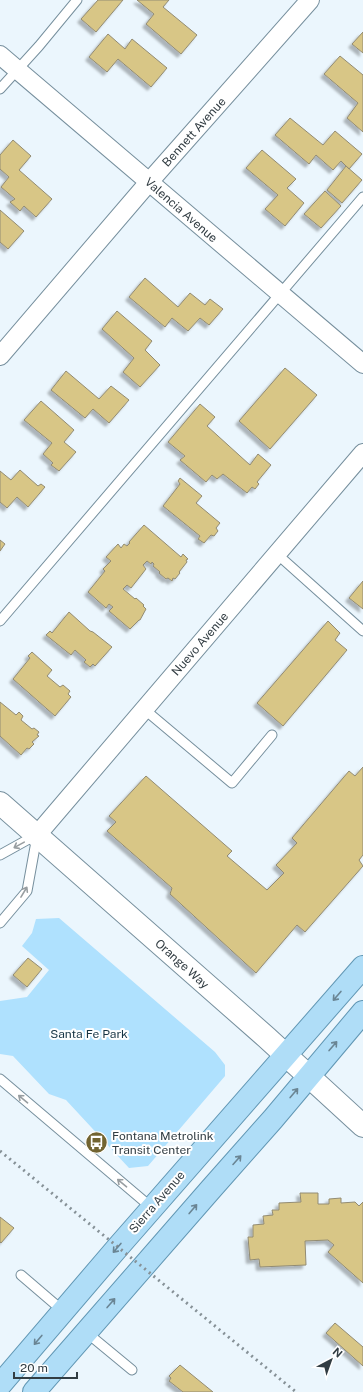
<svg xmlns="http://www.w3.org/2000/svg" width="363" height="1392" font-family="'Public Sans',sans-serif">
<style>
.green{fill:#afe1fe}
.building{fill:#d8c686;stroke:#928b73;filter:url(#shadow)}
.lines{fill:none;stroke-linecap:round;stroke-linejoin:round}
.lane-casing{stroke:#768f9d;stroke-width:11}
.street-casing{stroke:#768f9d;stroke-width:20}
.secondary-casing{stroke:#768f9d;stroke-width:24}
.primary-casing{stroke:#6197b4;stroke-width:24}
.lane{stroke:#fff;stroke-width:9}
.street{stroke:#fff;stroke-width:18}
.secondary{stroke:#fff;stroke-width:22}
.primary{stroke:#afddf7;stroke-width:22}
.rail{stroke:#869197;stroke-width:3;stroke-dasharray:2 4;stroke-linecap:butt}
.oneway{stroke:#989ea1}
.oneway2{stroke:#6a8594}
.labels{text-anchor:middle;stroke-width:4;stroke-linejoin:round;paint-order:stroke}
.street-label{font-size:12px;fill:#323d43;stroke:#fff}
.park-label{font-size:12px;fill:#163444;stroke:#fff}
.poi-label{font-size:12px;fill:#323d43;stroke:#fff;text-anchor:start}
</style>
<defs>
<filter id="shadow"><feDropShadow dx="-3.5" dy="3.5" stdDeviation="1" flood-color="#0004"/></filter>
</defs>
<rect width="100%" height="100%" fill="#ebf6fd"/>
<path class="green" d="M59,918L215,1052L225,1065V1076L148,1166L129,1168L66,1100L49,1094L13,1056L0,1054V1001L27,997L49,970L22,946L32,933L36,919Z"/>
<path class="building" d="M98,0H123L96,32L81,19Z
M137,0H169L163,7L197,35L181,54L146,24L154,14Z
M363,32V53L352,44Z
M108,34L125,49L132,39L167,68L151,87L118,59L107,72L89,57Z
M340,56L363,75V132L347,118L358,103L324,74Z
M290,118L323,145L335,131L362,154L349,169L341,161L333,170L316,155L309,164L275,135Z
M13,140L31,156L19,170L52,199L36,217L24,206L20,211L10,202L15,199L1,187L9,177L0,169V155Z
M262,150L296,179L287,188L304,203L285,226L265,209L278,195L246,168Z
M346,166L362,180L342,203L327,190Z
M325,191L341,206L321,228L304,214Z
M0,210L24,231L8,249L0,242Z
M145,278L178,307L190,293L205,305L210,299L223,309L209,325L200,318L188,331L172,318L165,327L129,297Z
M117,311L152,341L145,350L160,365L140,387L123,372L134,358L102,329Z
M285,368L317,395L270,449L239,421Z
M66,371L99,399L111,386L129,400L109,423L93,409L85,418L51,390Z
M41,401L74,430L64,442L76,452L59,471L51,465L53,463L43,454L52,443L24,420Z
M200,404L215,417L207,426L250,465L258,454L271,465L257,482L259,484L255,489L252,487L247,493L223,474L217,479L212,475L206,482L180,460L185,456L168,442Z
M20,470L38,486L41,484L45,487L28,507L17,497L7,508L0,502V471L11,480Z
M180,478L202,496L196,503L220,523L216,528L218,531L214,536L211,535L204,543L198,539L200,536L163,506L180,484L178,481Z
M144,525L181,557L183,554L188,559L186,560L187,562L179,572L180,573L175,579L173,578L172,581L168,578L166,579L159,573L160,572L153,566L154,564L152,562L151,564L147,561L143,565L146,569L131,588L127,585L123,589L135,599L136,598L144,605L143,606L146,609L140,620H139L130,629L109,611L113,607L109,604L106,608L88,592L105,571L103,569L111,561L106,557L118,544L121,548L124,544L127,546L130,543L129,542Z
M0,540L5,544L0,551Z
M363,581V609L349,598Z
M69,612L90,631L93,632L112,647L95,666L93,664L90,667L84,662L86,660L75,650L71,655L46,635L50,631L52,633Z
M328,621L340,633L335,640L347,650L283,726L257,703Z
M32,652L52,670L47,676L60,687L63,685L70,691L68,694L71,697L55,716L13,679L30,658L28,656Z
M0,702L16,715L19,712L23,716L21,720L32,729L34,728L39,732L37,735L39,736L32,742L34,744L29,749L27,748L21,755L0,736Z
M363,767V855L359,860L363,866L305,932L297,925L256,973L170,894L172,888L107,831L116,822L109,816L146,776L232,851L227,856L267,890L284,873L276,865L297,843L292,838L349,771L355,776Z
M28,958L42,969L27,987L13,975Z
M300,1193H318V1204H329V1199L341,1198V1203L355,1202L359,1206L363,1202V1283L328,1252L334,1245L328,1240L305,1241L306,1265L260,1267L259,1259L250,1260L248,1237H253V1225L264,1224L263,1216L273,1215L272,1210H279V1203L301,1202Z
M0,1217L14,1228L1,1243L0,1242Z
M335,1323L363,1347V1366L326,1333Z
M180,1365L213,1392H183L169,1381L171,1378L169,1376Z"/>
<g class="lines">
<defs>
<path id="lane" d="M0,89L39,46L77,0
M277,554L363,631
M0,621L363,197
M144,709L232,783L272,735
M0,855L36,835
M0,923L27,891L37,836
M0,1079L152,1208
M21,1275L63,1311
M86,1332L132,1370"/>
<path id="street" d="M0,55L363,364
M0,356L149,182L310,0
M37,835L363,453"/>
<path id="secondary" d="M0,803L266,1037L363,1126"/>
<path id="primary" d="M0,1385L118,1247L363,967
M34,1392L211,1189L273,1119L363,1012"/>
</defs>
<use href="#lane" class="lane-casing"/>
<use href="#street" class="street-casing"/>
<use href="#secondary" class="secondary-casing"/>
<use href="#primary" class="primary-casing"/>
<use href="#lane" class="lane"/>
<use href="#street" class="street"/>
<use href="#secondary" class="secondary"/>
<use href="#primary" class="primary"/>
<path class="rail" d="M0,1151L296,1392"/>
</g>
<defs><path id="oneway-shaft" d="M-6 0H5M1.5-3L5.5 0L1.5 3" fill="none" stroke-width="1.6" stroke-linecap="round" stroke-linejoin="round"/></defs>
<g class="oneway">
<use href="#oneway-shaft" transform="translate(19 845) rotate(151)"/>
<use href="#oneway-shaft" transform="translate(24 892) rotate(-59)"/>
<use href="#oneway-shaft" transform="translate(23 1099) rotate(-140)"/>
<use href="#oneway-shaft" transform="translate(122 1183) rotate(-140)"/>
</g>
<g class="oneway2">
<use href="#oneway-shaft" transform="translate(337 996) rotate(131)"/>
<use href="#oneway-shaft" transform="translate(333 1046) rotate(-49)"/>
<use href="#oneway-shaft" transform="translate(294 1093) rotate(-50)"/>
<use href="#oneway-shaft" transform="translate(237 1160) rotate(-48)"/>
<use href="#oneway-shaft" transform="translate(193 1209) rotate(-50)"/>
<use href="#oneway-shaft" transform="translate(117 1248) rotate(131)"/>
<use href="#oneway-shaft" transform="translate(111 1303) rotate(-49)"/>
<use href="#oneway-shaft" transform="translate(38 1340) rotate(130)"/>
</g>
<defs>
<symbol id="bus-disc" viewBox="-11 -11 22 22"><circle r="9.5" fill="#726431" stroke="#fff"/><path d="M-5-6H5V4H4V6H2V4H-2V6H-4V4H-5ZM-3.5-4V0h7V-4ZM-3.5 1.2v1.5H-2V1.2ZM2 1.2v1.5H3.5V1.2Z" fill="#fff"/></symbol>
</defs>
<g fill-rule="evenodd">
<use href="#bus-disc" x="84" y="1130" width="25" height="25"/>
</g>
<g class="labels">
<g class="street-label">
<text transform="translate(194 132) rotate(-48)" y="4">Bennett Avenue</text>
<text transform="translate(181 210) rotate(41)" y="4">Valencia Avenue</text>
<text transform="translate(200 644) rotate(-49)" y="4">Nuevo Avenue</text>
<text transform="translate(182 964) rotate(42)" y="4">Orange Way</text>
<text transform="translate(157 1202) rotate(-49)" y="4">Sierra Avenue</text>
</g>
<g class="park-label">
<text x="89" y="1038">Santa Fe Park</text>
</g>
<g class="poi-label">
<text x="112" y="1140">Fontana Metrolink<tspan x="112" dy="14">Transit Center</tspan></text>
</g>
</g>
<g transform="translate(331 1360) rotate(41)" stroke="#ffffff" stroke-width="3" paint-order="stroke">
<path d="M0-3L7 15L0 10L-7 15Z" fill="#323d43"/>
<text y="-6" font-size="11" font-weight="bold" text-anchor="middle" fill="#323d43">N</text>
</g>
<path d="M14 1372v6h63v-6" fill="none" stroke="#323d43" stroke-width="2"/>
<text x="20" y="1372" font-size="12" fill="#323d43" stroke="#ffffff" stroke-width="3" paint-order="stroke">20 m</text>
</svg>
